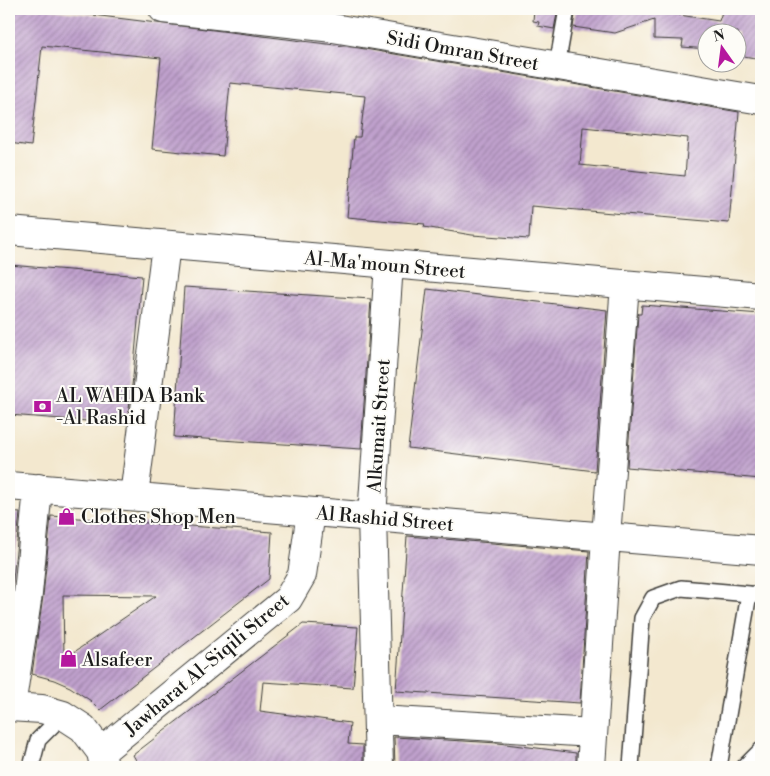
<svg xmlns="http://www.w3.org/2000/svg" width="770" height="776" font-family="'Libre Bodoni',serif">
<style>
.building{fill:url(#building-hatch);fill-rule:evenodd}
.lines{fill:none;stroke-linecap:round;stroke-linejoin:round}
.service-casing{stroke:#3c3b37;stroke-width:18}
.minor-casing{stroke:#3c3b37;stroke-width:30}
.service{stroke:#fff;stroke-width:15}
.minor{stroke:#fff;stroke-width:28}
.labels{text-anchor:middle;stroke-width:4;stroke-linejoin:round;paint-order:stroke}
.street-label{font-size:19px;fill:#1c1c1c;stroke:#fdfcf7}
.poi-label{font-size:19px;fill:#1c1c1c;stroke:#fdfcf7;text-anchor:start}
</style>
<defs>
<pattern id="building-hatch" width="6" height="6" patternUnits="userSpaceOnUse" patternTransform="scale(1.25)"><rect width="6" height="6" fill="#c0a1cd"/><path d="M-1 1l2-2M0 6l6-6M5 7l2-2" fill="none" stroke="#9b82a6"/></pattern>
</defs>
<rect width="100%" height="100%" fill="#fdfcf7"/>
<filter id="ink" filterUnits="userSpaceOnUse"><feTurbulence type="fractalNoise" baseFrequency=".02" numOctaves="2"/><feDisplacementMap in="SourceGraphic" scale="10" xChannelSelector="R" yChannelSelector="G"/><feConvolveMatrix kernelMatrix="1 2 1 2 8 2 1 2 1" color-interpolation-filters="sRGB"/></filter>
<filter id="wash" filterUnits="userSpaceOnUse"><feTurbulence type="fractalNoise" baseFrequency=".0096" numOctaves="4" result="noise"/><feDisplacementMap in="SourceGraphic" scale="20" xChannelSelector="R" yChannelSelector="G"/><feGaussianBlur stdDeviation="1.12" result="paint"/><feColorMatrix in="noise" values="0 0 0 0 0 0 0 0 0 0 0 0 0 0 0 0 0 1.4 0 .05"/><feComposite in="paint" operator="in"/></filter>
<g filter="url(#wash)">
<rect width="100%" height="100%" fill="#f3e8cf"/>
<g id="blocks">
<path class="building" d="M9,9H44L359,48L739,112L729,223L531,206L529,239L472,235L424,227L425,224L347,217L354,137H360L365,96L230,83L223,156L152,149L161,58L42,46L31,146L9,143ZM583,127L688,138L685,176L580,165Z
M534,9H558L554,29L538,26L539,22L533,21Z
M576,9H679V15L719,21L723,9H761V59L738,55V32H708V49L682,47L683,40L654,39V20L615,33L573,27Z
M9,265L142,276L133,377L127,424L9,415Z
M184,287L371,299L361,449L174,437Z
M427,289L607,310L595,471L408,448Z
M642,305L761,314V479L627,467L638,314H641Z
M9,512L20,513L9,617Z
M51,516L272,532L269,579L100,710L91,701L70,687L54,680L32,674L43,596ZM63,595L156,596L64,659Z
M407,536L589,551L580,703L396,691Z
M303,624L358,627L353,688L263,682L260,711L350,723L348,744L363,745V767H140L133,755Z
M394,737L498,743L576,753V767H395Z"/>
</g>
</g>
<g filter="url(#ink)">
<use href="#blocks" fill-opacity="0" stroke="#3c3b37" stroke-width="1"/>
<g class="lines">
<defs>
<path id="service" d="M557,66L567,9
M31,767L38,740L63,715
M631,767L642,618L653,598L681,588L761,595
M719,767L749,594
M744,767L761,750"/>
<path id="minor" d="M163,9L333,28L761,100
M9,231L761,296
M9,486L761,550
M134,496L166,245
M9,707L42,709L63,715L83,728L101,752L104,767
M11,707L28,594L38,488
M379,720L593,733
M101,752L288,599L302,575L311,512
M379,767L372,517L389,264
M591,767L606,537L625,284"/>
</defs>
<use href="#service" class="service-casing"/>
<use href="#minor" class="minor-casing"/>
<use href="#service" class="service"/>
<use href="#minor" class="minor"/>
</g>
</g>
<defs>
<symbol id="bank-bare" viewBox="-9 -9 18 18"><path d="M-6-4H6V4H-6ZM0-2.3a2.3 2.3 0 1 0 0 4.6a2.3 2.3 0 1 0 0-4.6Z" fill="#b5179e" stroke="#fdfcf7" stroke-width="2.5" paint-order="stroke"/></symbol>
<symbol id="shop-bare" viewBox="-9 -9 18 18"><path d="M-5-2.5h2.3a2.7 3.5 0 0 1 5.4 0H5L5.5 6h-11ZM-1.5-2.5h3a1.5 2.3 0 0 0-3 0Z" fill="#b5179e" stroke="#fdfcf7" stroke-width="2.5" paint-order="stroke"/></symbol>
</defs>
<g fill-rule="evenodd">
<use href="#bank-bare" x="30" y="394" width="25" height="25"/>
<use href="#shop-bare" x="54" y="504" width="25" height="25"/>
<use href="#shop-bare" x="56" y="646" width="25" height="25"/>
</g>
<g class="labels">
<g class="street-label">
<text transform="translate(463 50) rotate(10)" y="7">Sidi Omran Street</text>
<text transform="translate(385 264) rotate(5)" y="7">Al-Ma'moun Street</text>
<text transform="translate(378 426) rotate(-86)" y="7">Alkumait Street</text>
<text transform="translate(385 518) rotate(5)" y="7">Al Rashid Street</text>
<text transform="translate(206 664) rotate(-40)" y="7">Jawharat Al-Siqili Street</text>
</g>
<g class="poi-label">
<text x="56" y="402">AL WAHDA Bank<tspan x="56" dy="22">-Al Rashid</tspan></text>
<text x="81" y="523">Clothes Shop Men</text>
<text x="82" y="666">Alsafeer</text>
</g>
</g>
<rect width="770" height="776" fill="none" stroke="#fdfcf7" stroke-width="30"/>
<g transform="translate(722 48) rotate(346)"><circle r="24" fill="#fdfcf7" stroke="#a3a29f"/>
<path d="M0-4L9 19L0 12L-9 19Z" fill="#b5179e"/>
<text y="-8" font-size="14" font-weight="bold" text-anchor="middle" fill="#1c1c1c">N</text>
</g>
</svg>
